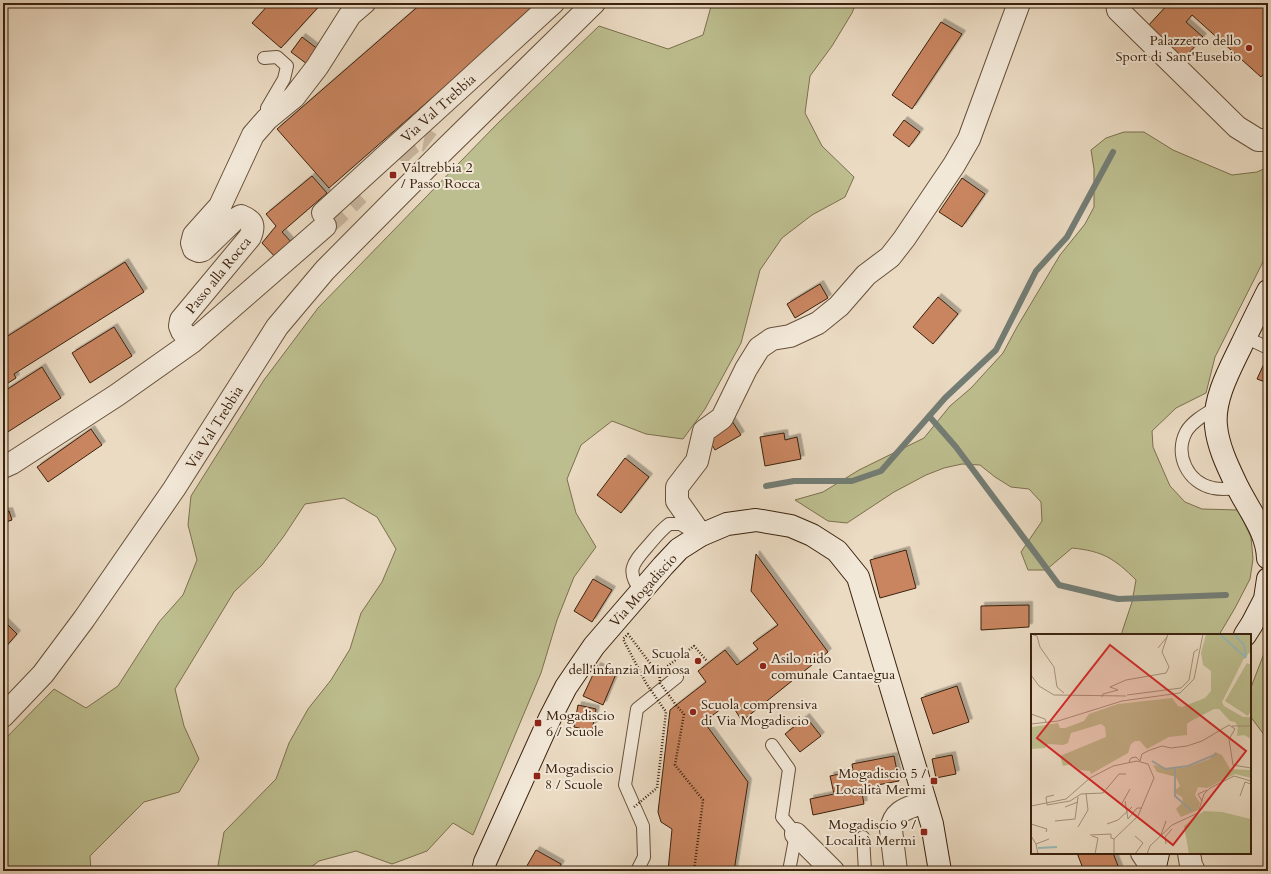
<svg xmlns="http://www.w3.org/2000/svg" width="1271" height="874" font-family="Cardo,serif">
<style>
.green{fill:#bdbe8f;stroke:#7c704e}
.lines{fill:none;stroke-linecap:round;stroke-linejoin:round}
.stream{stroke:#737d75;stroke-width:6}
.building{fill:#c88561;stroke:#3b220e;filter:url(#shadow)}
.street-tunnel{stroke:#c8b69f;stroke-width:22;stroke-dasharray:22 11;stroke-linecap:butt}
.lane-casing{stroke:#67503b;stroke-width:14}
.street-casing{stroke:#67503b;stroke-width:24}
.secondary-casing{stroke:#3b220e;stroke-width:24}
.path{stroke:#3b220e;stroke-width:2.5;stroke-dasharray:1 2;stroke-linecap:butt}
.lane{stroke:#f2e8d8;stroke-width:12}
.street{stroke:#f2e8d8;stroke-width:22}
.secondary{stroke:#f2e8d8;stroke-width:22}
.path-bridge{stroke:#3b220e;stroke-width:2.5;stroke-dasharray:1 2;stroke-linecap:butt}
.poi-dot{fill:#8f2418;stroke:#f2e8d8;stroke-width:1.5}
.labels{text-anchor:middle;stroke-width:4;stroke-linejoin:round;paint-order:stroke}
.poi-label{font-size:14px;fill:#3b220e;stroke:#f2e8d8;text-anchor:start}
.street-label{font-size:14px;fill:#3b220e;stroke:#f2e8d8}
.inset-river{fill:none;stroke:#99bab9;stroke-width:2}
.inset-road{fill:none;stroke:#a5917b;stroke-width:1}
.view{fill:#d62828;fill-opacity:0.15;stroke:#d62828;stroke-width:2}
.inset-edge{fill:none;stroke:#3b220e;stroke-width:2}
</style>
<defs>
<filter id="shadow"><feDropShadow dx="3.5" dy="-3.5" stdDeviation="0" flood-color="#0004"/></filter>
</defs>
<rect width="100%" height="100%" fill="#ebdbc3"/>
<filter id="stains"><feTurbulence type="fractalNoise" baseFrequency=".005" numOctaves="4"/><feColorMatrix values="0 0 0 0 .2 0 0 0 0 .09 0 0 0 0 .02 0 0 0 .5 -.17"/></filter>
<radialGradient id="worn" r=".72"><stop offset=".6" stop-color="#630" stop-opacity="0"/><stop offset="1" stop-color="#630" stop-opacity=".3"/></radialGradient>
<path class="green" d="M712,3H856L852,13L832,46L810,76L805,113L822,146L854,177L845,197L812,215L782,238L760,270L741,343L705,409L683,439L646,434L612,421L581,445L567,479L576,513L596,547L574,577L557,620L541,673L473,835L453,823L427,851L392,864L356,851L319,861L306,871H217L224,832L276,779L289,743L308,709L331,680L350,649L361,613L382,582L396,549L377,517L344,498L305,504L284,536L262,565L234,592L175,689L184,726L199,759L179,792L144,802L90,856L91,871H3V741L54,689L86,708L118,686L159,622L183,595L197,560L188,525L191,496L264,380L318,308L497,124L599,26L668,49L703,35Z
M1124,132H1144L1173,150L1232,175L1257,172L1268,167V252L1215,357L1206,393L1176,408L1152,431L1153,447L1170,486L1185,502L1202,509L1238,510L1251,537L1253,559L1250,579L1235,608L1219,635H1121L1132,602L1136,580C1115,559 1103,551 1072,548L1046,570H1028L1021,552L1042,521L1041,502L1029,489L1011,487L995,477L980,465L962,464L944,468L926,475L894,492L847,523L828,521L795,500L823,492L859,470L924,438L950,406L971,388L1003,353L1017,327L1060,255L1085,224L1094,207V169L1091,150L1106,138Z
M1268,643V740L1250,716V690Z"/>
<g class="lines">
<path class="stream" d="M929,416L956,447L1059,585L1118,599L1226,595
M766,486L794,481H852L881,471L945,398L996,350L1036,271L1067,237L1113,152"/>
</g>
<path class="building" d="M270,3L276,7L280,3H322L281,48L252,23Z
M422,3H535L537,6L329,188L277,129Z
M1169,3H1268V69L1261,77L1192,15L1186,22L1203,37L1183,60L1147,27Z
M941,22L962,34L912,109L892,95Z
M302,37L319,50L307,64L291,52Z
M904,120L920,132L909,147L893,135Z
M312,176L327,193L282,232L293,244L277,259L262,243L276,226L266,214Z
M962,178L985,194L962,227L939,212Z
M125,262L144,292L14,374L16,378L5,385L3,381V339Z
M820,284L828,298L795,318L787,304Z
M938,297L958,314L933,344L913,327Z
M114,327L132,356L90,383L72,353Z
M1268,355V383L1257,379Z
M42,367L61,398L3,435V392Z
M732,421L741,435L715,450L707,437Z
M91,429L102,445L48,482L37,467Z
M784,433L785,440L797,437L801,459L765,466L760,437Z
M625,458L649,477L621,513L597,495Z
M9,511L12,520L3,523V512Z
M906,550L916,588L880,598L870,560Z
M756,554L828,652L742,721L730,702L704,722L748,782L734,871H668L672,829L661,822L658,812L670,710L706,682L698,671L725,650L737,665L758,649L753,643L778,625L751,591Z
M593,579L612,590L592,622L574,611Z
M1029,605V627L981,630V606Z
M3,620L17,634L3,650Z
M597,666L616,674L603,705L583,696Z
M957,686L969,722L933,734L921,698Z
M578,705L596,709L592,731L574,727Z
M806,717L821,736L800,752L785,734Z
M952,755L956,774L936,778L932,759Z
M894,756L899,781L861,788L864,804L813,815L810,799L834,794L830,776L853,771L852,764Z
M536,850L561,864L557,871H524Z
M1077,853H1113L1120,871H1084Z"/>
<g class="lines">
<path class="street-tunnel" d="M397,157C406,149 417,133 430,143
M325,226L359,194"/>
<defs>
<path id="lane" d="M264,58L277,57L287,66L284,79L267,108V116
M1245,337L1266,347
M1217,407C1207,413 1192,421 1186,432C1174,455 1188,483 1213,488C1221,490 1229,489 1238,488
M641,591C626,571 632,564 647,547C654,539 660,531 669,524H680L694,532
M772,745L789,769L782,817L796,834L789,871
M863,837L865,871
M637,871L644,857L643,826L625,785L637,709L677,677"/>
<path id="street" d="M1117,3L1118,10L1237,127L1258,140H1268
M323,213L553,3
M192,342L182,331L180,326L181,320L250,237C255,225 253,221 241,216L234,220L203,250L199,251L194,249L192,243L194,235L220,206L253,135L267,119L294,97L317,67L350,15L364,3
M3,467L12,463L117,395L192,342L325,226
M701,535L677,501V487L697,461L704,431L722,418L746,369L759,348L772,339L790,336L818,323L839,306L866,275L890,257L904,239L954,165L969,139L1019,3
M3,716L43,674L84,619L174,489L277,327L325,270L441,153L594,3
M796,834L833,871
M1142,853L1154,871
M1189,853L1191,865L1194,871
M896,871L891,830C894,809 909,808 925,802"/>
<path id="secondary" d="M1268,291C1259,309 1250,327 1241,346C1230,369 1213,399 1216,426C1218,447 1228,467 1237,486C1248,509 1267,531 1268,558
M1245,635L1252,624L1265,599L1268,579
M483,871L485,862L550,718L566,687L594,646L663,566L679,549L701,535L727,524L756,520L791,526L812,535L837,551L858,577L932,824L940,871
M1154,871L1158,853"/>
</defs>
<use href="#lane" class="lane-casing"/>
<use href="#street" class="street-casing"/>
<use href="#secondary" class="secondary-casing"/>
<path class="path" d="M676,705L684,714L675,765L703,800L694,871"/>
<use href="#lane" class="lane"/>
<use href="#street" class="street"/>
<use href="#secondary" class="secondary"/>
<path class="path-bridge" d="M659,668L660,683L676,705
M634,807L657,788L666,712L646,683L623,639L628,634L656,671L659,668H665L694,646L707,661"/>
</g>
<g class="poi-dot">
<circle cx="1249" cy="48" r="4"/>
<rect x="389" y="171" width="8" height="8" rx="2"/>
<circle cx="698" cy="661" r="4"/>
<circle cx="763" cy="666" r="4"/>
<circle cx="693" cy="712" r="4"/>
<rect x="534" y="719" width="8" height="8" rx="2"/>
<rect x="533" y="772" width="8" height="8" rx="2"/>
<rect x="930" y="777" width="8" height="8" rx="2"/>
<rect x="920" y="828" width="8" height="8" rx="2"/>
</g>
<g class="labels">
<g class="poi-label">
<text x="1241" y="45" text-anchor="end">Palazzetto dello<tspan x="1241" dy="16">Sport di Sant'Eusebio</tspan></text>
<text x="401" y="172">Valtrebbia 2<tspan x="401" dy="16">/ Passo Rocca</tspan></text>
<text x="690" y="658" text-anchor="end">Scuola<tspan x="690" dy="16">dell'infanzia Mimosa</tspan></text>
<text x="771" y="663">Asilo nido<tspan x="771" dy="16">comunale Cantaegua</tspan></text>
<text x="701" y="709">Scuola comprensiva<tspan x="701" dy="16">di Via Mogadiscio</tspan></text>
<text x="546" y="720">Mogadiscio<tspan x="546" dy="16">6 / Scuole</tspan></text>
<text x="545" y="773">Mogadiscio<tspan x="545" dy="16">8 / Scuole</tspan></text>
<text x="926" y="778" text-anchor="end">Mogadiscio 5 /<tspan x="926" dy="16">Località Mermi</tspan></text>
<text x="916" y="829" text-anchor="end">Mogadiscio 9 /<tspan x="916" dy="16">Località Mermi</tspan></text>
</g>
<g class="street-label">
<text transform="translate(438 108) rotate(-42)" y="5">Via Val Trebbia</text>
<text transform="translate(218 275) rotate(-51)" y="5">Passo alla Rocca</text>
<text transform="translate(214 427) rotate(-58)" y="5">Via Val Trebbia</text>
<text transform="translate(643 590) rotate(-48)" y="5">Via Mogadiscio</text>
</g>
</g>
<g transform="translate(1031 634)">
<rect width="220" height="220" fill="#ebdbc3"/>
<path d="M175,0H220V17L212,26L191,68L193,72L212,83H220V105L213,101L206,102L207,92L204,88L199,87L188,75H183L160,87L156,90V101L138,103L116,115L109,107H104L100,110L97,119L60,140L59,137L49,136L41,130L32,132L29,122L75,103L74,93L70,90L40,99L37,109L32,111L17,110L14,114L0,115L1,93L27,89L29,94H34L53,87L58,80L87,70L141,64L147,72L151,73L174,64L180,57V37L172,31L170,19ZM216,29L220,31V76L217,82L194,67ZM184,118L191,121L199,135L220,136V144L204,140L176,154L167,153L164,161L169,169L167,176L150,183L145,175L152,168L151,163L142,158L149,152L145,143L126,138L122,131L141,135L157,133L179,125ZM173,177L191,178L220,185V220H158L153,192Z" fill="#bdbe8f"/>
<path class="inset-river" d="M189,0L215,24M203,0L213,11L215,23M121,127L134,135L157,132L186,120M144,134V162L161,177M7,214L26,213"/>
<path class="inset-road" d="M0,0L6,2L9,13L23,33L26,53L33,59M127,14L136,3M0,41L8,52L23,61L95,62M96,61L150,54L158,46L163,18L167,15M71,63L72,60L87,56L79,53L95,46L135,39L138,33L131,18L137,0M0,80L14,85L15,88M0,90L27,87L91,67L149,59L163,45L172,0M201,92H220M109,127L111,120L119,116L131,112L140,114L156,112L171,107L198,91L204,95L198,105L202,131L220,134M98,128L100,124L105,123L109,127M23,161L15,163L16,171L39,167L50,160L72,159L88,140H95M209,162L214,148L220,150M94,167L97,185L106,174H111M171,167L167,160L176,156M90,171L99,155M0,172L35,165L59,144L82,132L106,127L117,130L123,144L107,182L83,205V220M34,173L47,168M24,187L44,185L47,163M0,190L16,195L15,198M76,190L87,186L101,173M47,193L57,176L55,159M59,201L80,200V204L83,205M130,201L135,187M0,202L5,210L7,220M61,202L67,204L64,220M104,202L112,209L104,220M5,210L18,205M135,210L134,203L141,195M116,220L119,212L141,191L167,179L173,160L179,154L203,142L220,147"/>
<path class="view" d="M79,11L215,117L142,211L6,104Z"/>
<rect width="220" height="220" class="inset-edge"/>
</g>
<rect width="1271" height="874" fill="none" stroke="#ebdbc3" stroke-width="16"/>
<rect x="4" y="4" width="1263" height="866" fill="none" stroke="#3b220e" stroke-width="2"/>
<rect x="8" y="8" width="1255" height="858" fill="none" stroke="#3b220e"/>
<rect width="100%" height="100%" filter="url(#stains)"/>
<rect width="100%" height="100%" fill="url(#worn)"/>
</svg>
